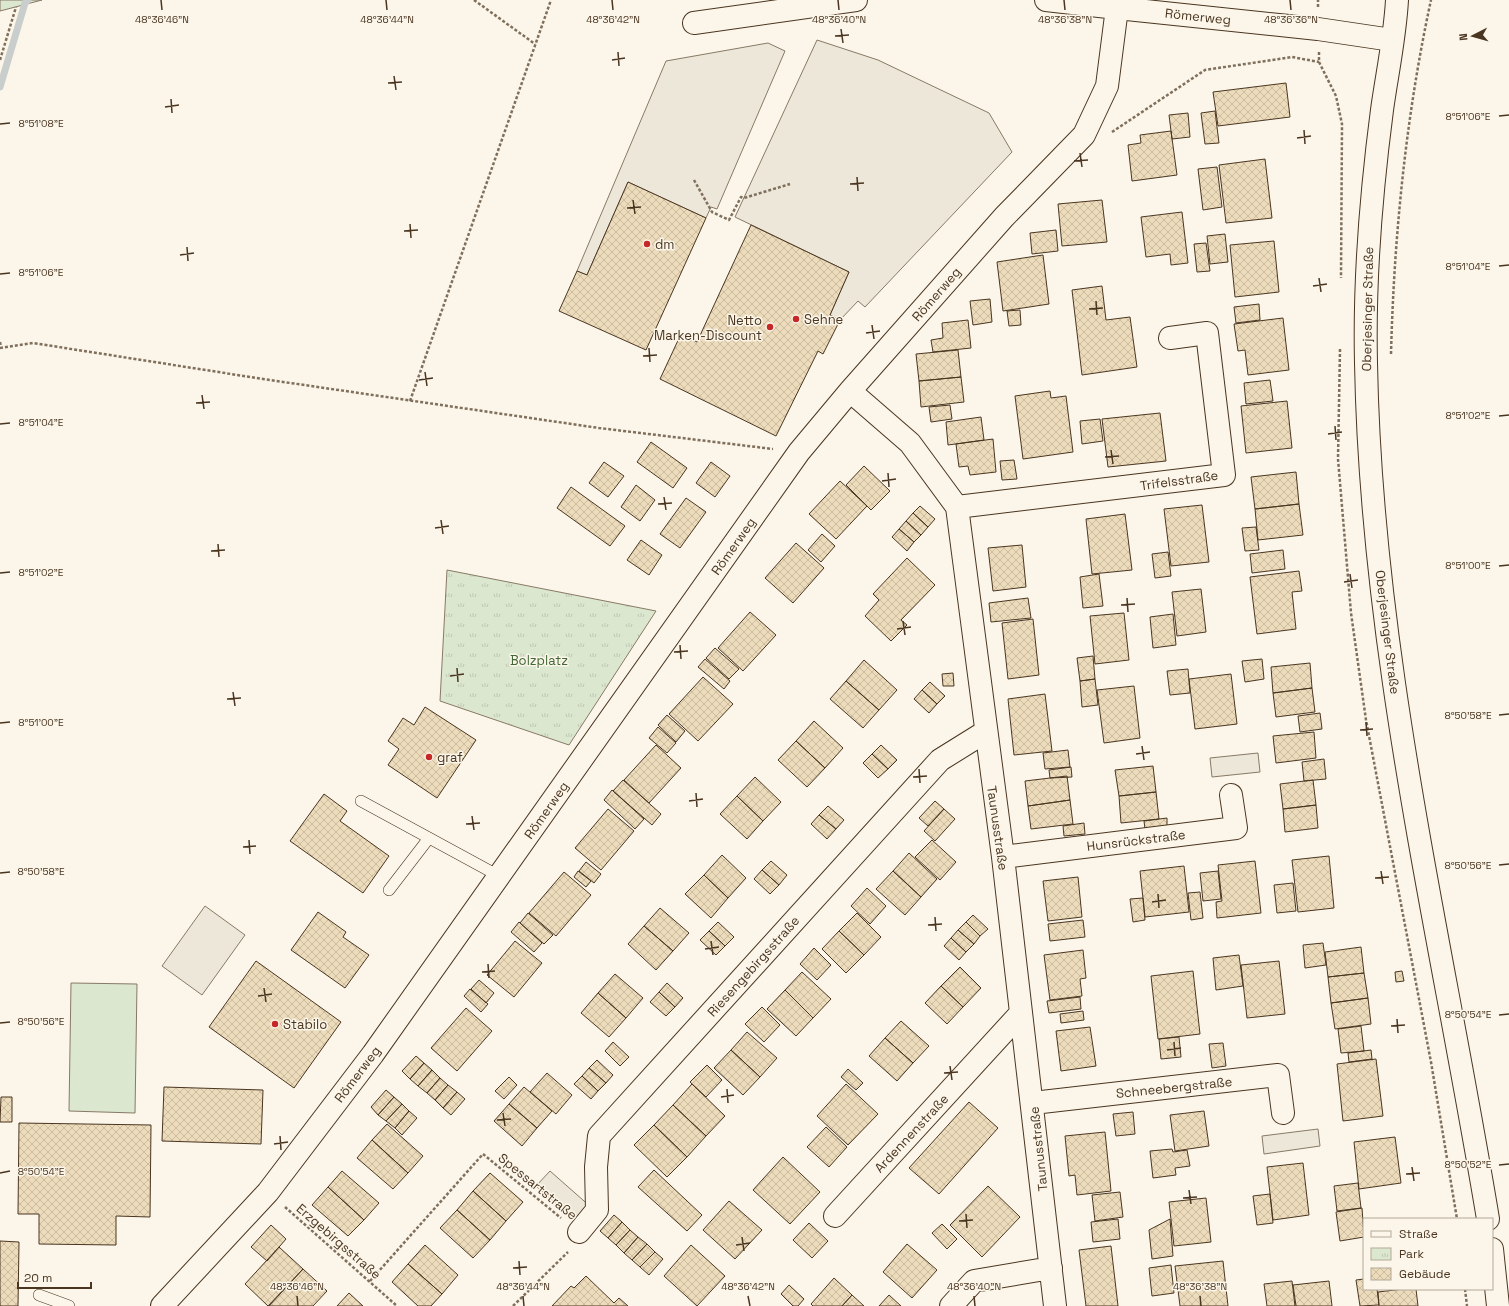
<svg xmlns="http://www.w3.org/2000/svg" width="1509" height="1306" font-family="'Space Grotesk',sans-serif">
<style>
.green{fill:#dce7d0;stroke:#887966}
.park{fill:url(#park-tufts);stroke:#887966}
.parking{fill:#ede7d9;stroke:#887966}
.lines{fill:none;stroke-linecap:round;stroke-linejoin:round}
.stream{stroke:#c9cecd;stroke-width:7}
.building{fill:url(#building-cross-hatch);stroke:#4a3520}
.service-casing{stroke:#4a3520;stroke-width:12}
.minor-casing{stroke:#4a3520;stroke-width:24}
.secondary-casing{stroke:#4a3520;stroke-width:24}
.path{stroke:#7f6f5c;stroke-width:2.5;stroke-dasharray:3 2;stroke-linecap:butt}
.service{stroke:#fbf6e9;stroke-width:11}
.minor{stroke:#fbf6e9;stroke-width:22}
.secondary{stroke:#fbf6e9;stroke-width:22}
.ticks{fill:none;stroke:#4a3520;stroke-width:1.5}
.poi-dot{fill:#c62828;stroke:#fbf6e9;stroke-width:1.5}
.labels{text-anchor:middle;stroke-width:3;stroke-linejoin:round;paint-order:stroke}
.street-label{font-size:13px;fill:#4a3520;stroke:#fbf6e9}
.poi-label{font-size:13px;fill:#4a3520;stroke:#fbf6e9;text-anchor:start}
.park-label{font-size:13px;fill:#436837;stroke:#fbf6e9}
.ticks-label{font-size:10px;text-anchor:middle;fill:#4a3520;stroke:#fbf6e9;stroke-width:3;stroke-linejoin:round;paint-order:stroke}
</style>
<defs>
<pattern id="park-tufts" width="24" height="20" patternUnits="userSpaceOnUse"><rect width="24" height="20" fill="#dce7d0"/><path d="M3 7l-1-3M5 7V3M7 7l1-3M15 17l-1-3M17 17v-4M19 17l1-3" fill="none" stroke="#bec7b2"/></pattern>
<pattern id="building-cross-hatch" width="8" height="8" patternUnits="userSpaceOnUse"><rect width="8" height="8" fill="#ecdcbc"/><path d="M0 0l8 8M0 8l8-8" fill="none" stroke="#ccbda1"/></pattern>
</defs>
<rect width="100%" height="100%" fill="#fbf6e9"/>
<path class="green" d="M0,0H42L0,11Z
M71,983L137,984L135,1113L69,1111Z"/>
<path class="park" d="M447,570L656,611L569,745L440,701Z"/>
<path class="parking" d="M817,40L878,60L989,113L1012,152L865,307L858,301L840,320L830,315L849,272L735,217Z
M768,43L785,51L717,209L711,207L706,218L628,182L587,275L577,271L666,61Z
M1258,753L1260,772L1212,777L1210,758Z
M205,906L245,935L202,995L162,966Z
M1318,1129L1320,1146L1264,1154L1262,1136Z
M550,1171L592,1208L578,1223L536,1186Z"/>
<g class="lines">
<path class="stream" d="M0,87L25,3L28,0"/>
</g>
<path class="building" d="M1286,83L1290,117L1218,126L1213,92Z
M1215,111L1219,143L1205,144L1201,113Z
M1188,113L1190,137L1172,139L1169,115Z
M1171,131L1177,175L1132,181L1128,145L1141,143L1140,135Z
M1265,159L1272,218L1226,223L1219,165Z
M1217,167L1222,207L1203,210L1198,169Z
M628,182L706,218L646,350L559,311L577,271L587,275Z
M1102,200L1107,242L1062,246L1058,204Z
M1182,212L1188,263L1171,265L1170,254L1146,257L1141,217Z
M751,225L849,272L830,315L840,320L823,354L818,351L776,436L660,379L681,334L697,342Z
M1056,230L1058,251L1032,254L1030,233Z
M1225,234L1228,262L1210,264L1207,236Z
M1274,241L1279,292L1235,297L1230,245Z
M1206,243L1210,271L1197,272L1194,244Z
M1043,255L1049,304L1003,311L997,262Z
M1102,286L1106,320L1130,317L1137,367L1082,375L1072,290Z
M990,299L992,322L973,325L970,301Z
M1259,304L1260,320L1236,323L1234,307Z
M1020,310L1021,325L1009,326L1007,311Z
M1283,318L1289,370L1248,375L1245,350L1238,351L1234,324Z
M968,320L971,348L933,352L931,340L943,338L942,323Z
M958,350L961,377L919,381L916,354Z
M961,377L964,402L921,407L919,381Z
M1270,380L1273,401L1246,404L1244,383Z
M1050,391L1051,398L1066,396L1073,452L1023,459L1015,396Z
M1287,401L1292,448L1246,453L1241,406Z
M950,405L952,419L931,422L929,407Z
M1160,413L1166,461L1108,467L1102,419Z
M981,417L984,440L948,445L946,422Z
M1100,419L1103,441L1082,444L1080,421Z
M993,439L996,472L970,475L968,466L959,467L956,444Z
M651,442L687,468L673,488L637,462Z
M1014,460L1017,479L1002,480L1000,461Z
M604,462L624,476L608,497L589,483Z
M711,462L730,476L715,497L696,483Z
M864,466L890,491L871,510L846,485Z
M1296,472L1299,504L1255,509L1251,477Z
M840,481L867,506L836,539L809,514Z
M636,485L655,500L640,521L621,507Z
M571,487L625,526L610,546L557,508Z
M686,498L706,512L680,548L660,534Z
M1299,504L1303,535L1258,540L1255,509Z
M1202,505L1209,562L1171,566L1164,509Z
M920,506L935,519L928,527L913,513Z
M913,513L928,527L921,535L906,521Z
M1125,514L1132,570L1092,574L1086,519Z
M906,521L921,535L914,542L899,529Z
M1256,527L1259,550L1245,551L1242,528Z
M899,529L914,542L907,551L892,537Z
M822,534L835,546L821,562L808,550Z
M641,540L662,555L649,575L627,560Z
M796,543L824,568L793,603L765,578Z
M1022,545L1026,587L993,591L988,548Z
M1283,550L1285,569L1252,573L1250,554Z
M1168,552L1171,576L1155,578L1152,554Z
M907,558L935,585L901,620L907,625L891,641L865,616L879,600L873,594Z
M1299,571L1302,591L1292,592L1296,629L1257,634L1250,577Z
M1099,574L1103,606L1083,608L1080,577Z
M1201,589L1206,632L1177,636L1172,592Z
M1028,598L1031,618L991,622L989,603Z
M750,612L776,635L743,671L718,648Z
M1124,613L1129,660L1095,664L1090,616Z
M1173,614L1176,645L1153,648L1150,617Z
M1033,619L1039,675L1008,679L1002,623Z
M715,648L739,669L729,679L706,658Z
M1093,656L1095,679L1080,681L1077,658Z
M705,659L730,681L724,689L698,667Z
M1262,659L1264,679L1245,682L1242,661Z
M864,660L897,690L879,710L846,681Z
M1310,663L1312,688L1273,693L1271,667Z
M1188,669L1190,693L1170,695L1167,671Z
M953,673L954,686H943L942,674Z
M1231,674L1237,724L1195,729L1189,679Z
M703,677L733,704L698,741L669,714Z
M1095,679L1098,705L1082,707L1080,681Z
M846,681L879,710L863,728L830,699Z
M930,682L945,696L937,704L922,690Z
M1134,686L1140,738L1104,743L1097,690Z
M1312,688L1315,712L1276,717L1273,693Z
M922,690L937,704L929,713L914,699Z
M1045,694L1052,751L1014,755L1008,699Z
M425,707L476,740L437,798L388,765L399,749L388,741L403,718L414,725Z
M1320,713L1322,729L1300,732L1298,716Z
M667,715L685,731L676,742L658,725Z
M814,721L843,748L825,768L796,741Z
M658,727L676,743L667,753L649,738Z
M1314,732L1316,758L1276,763L1273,736Z
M796,741L825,768L807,787L778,760Z
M656,745L681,768L649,803L624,780Z
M881,745L897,760L888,769L872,754Z
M1068,750L1070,767L1045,769L1043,753Z
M872,754L888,769L878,778L863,763Z
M1324,759L1326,779L1304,781L1302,762Z
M1153,766L1156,792L1119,796L1115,770Z
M1071,767L1072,777L1050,778L1049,770Z
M1067,776L1070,800L1028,806L1025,781Z
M755,777L781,802L763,821L737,796Z
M623,780L661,814L652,825L613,791Z
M1313,780L1316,805L1283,809L1280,784Z
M612,790L644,819L635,829L604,800Z
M1156,792L1159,819L1121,823L1119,796Z
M324,794L347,811L340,821L389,856L363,893L290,841Z
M737,796L763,821L747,839L720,814Z
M1070,800L1073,824L1031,829L1028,806Z
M935,801L944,809L928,826L919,818Z
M1316,805L1318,828L1285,832L1283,809Z
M828,806L844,820L836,829L819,815Z
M608,809L634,831L601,870L575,848Z
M944,809L955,819L935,841L924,831Z
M819,815L836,829L827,839L811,824Z
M1167,818V826L1145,829L1144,821Z
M1084,823L1085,834L1064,836L1063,826Z
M932,840L956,862L940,880L915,857Z
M909,853L937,879L921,897L893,871Z
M722,855L746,878L728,898L704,875Z
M1329,856L1334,908L1298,912L1292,860Z
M771,861L787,875L779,885L762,870Z
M1255,861L1261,913L1217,918L1216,902L1222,901L1218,865Z
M586,862L601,874L594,883L579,871Z
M1184,866L1189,912L1145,917L1140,871Z
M762,870L779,885L770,894L754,879Z
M578,871L591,881L586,887L574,877Z
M893,871L921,897L905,915L876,889Z
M1218,871L1221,899L1203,901L1200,873Z
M564,872L591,895L556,936L529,913Z
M704,875L728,898L711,918L685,894Z
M1078,877L1082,917L1048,921L1043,881Z
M1293,883L1296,911L1277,913L1274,885Z
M867,888L886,906L870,924L851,906Z
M1200,892L1203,918L1191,920L1188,893Z
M1143,898L1145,920L1133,922L1130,899Z
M660,908L689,933L673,951L644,926Z
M318,912L346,932L343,937L369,955L345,988L291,950Z
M528,913L553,935L544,944L520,923Z
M857,913L881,937L864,955L839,931Z
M973,915L988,929L980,936L966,922Z
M1083,920L1085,937L1050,941L1048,924Z
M519,922L542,943L534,952L511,932Z
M718,922L734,937L725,946L709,931Z
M966,922L980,936L974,944L958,930Z
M644,926L673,951L656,970L628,944Z
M958,930L974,944L966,952L951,938Z
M709,931L725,946L716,955L700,940Z
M839,931L864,955L846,973L822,949Z
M951,938L966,952L959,960L944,946Z
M515,941L542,963L514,997L487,975Z
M1323,943L1326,965L1305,968L1303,945Z
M1361,947L1364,973L1328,977L1325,952Z
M814,948L831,965L817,980L800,964Z
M1083,950L1086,978L1080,979L1082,996L1050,1000L1044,955Z
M1239,955L1243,986L1216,990L1213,958Z
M256,961L341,1022L294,1088L209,1027Z
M1279,961L1285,1014L1247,1018L1241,965Z
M960,967L981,988L963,1007L941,986Z
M1193,971L1200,1034L1158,1039L1151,976Z
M1402,971L1404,981L1396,982L1395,972Z
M802,972L831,999L813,1018L785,990Z
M1364,973L1368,998L1331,1003L1328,977Z
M615,974L643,998L626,1018L598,993Z
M479,980L494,993L486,1003L471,989Z
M667,983L683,998L675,1007L659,992Z
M941,986L963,1007L947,1024L925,1003Z
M470,989L488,1004L481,1012L464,996Z
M785,990L813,1018L796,1036L767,1009Z
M659,992L675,1007L666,1016L650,1002Z
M598,993L626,1018L609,1037L581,1013Z
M1080,997L1081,1009L1049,1013L1047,1001Z
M1368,998L1371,1024L1335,1029L1331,1003Z
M762,1007L780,1025L764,1042L745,1024Z
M466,1008L492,1031L457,1071L431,1048Z
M1083,1011L1084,1020L1061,1023L1060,1014Z
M901,1021L929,1046L913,1063L885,1038Z
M1361,1026L1364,1051L1341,1053L1338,1029Z
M1090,1027L1096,1066L1061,1071L1056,1031Z
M747,1032L777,1058L760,1077L731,1050Z
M1179,1037L1181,1057L1161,1059L1159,1039Z
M885,1038L913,1063L897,1081L869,1056Z
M613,1042L629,1057L620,1066L605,1051Z
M1223,1043L1226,1066L1212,1068L1209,1044Z
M731,1050L760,1077L743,1095L714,1068Z
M1371,1050L1372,1059L1349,1062L1348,1053Z
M416,1056L424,1063L410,1079L402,1071Z
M1376,1059L1383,1116L1343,1121L1337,1064Z
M597,1060L613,1075L606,1083L589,1068Z
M424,1063L432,1070L418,1086L410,1079Z
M707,1065L722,1080L706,1097L690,1082Z
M589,1068L606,1083L598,1091L582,1076Z
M848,1069L863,1083L856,1090L841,1077Z
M432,1070L440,1078L427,1093L418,1086Z
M547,1073L572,1095L556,1114L530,1092Z
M582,1076L598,1091L591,1099L574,1084Z
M509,1077L517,1085L504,1099L495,1091Z
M440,1078L448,1085L435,1100L427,1093Z
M692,1084L725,1116L706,1136L673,1105Z
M846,1084L878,1114L848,1145L817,1116Z
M448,1085L457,1092L443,1108L435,1100Z
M164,1087L263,1090L261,1144L162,1141Z
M524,1087L552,1111L537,1128L509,1104Z
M386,1090L394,1097L378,1115L371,1107Z
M457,1092L465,1099L451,1115L443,1108Z
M1,1097H12V1122H0Z
M394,1097L402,1104L386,1121L378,1115Z
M969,1102L998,1128L939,1194L909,1168Z
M402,1104L409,1111L395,1128L386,1121Z
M509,1104L537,1128L522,1146L494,1121Z
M673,1105L706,1136L687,1157L654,1125Z
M409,1111L417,1118L402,1135L395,1128Z
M1204,1111L1209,1146L1175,1151L1170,1115Z
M1133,1112L1135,1134L1116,1136L1113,1114Z
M19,1123L151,1125L150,1217L116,1216V1245L39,1244V1214H18Z
M387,1124L423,1156L408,1173L372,1140Z
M654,1125L687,1157L667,1177L634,1145Z
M826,1127L847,1147L829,1167L807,1147Z
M1105,1132L1111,1191L1077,1195L1075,1175L1069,1176L1065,1136Z
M1395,1137L1401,1183L1359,1189L1354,1142Z
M372,1140L408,1173L393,1189L357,1158Z
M1172,1149L1173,1152L1187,1150L1190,1166L1175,1168L1176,1175L1153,1178L1150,1151Z
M783,1157L820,1192L790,1224L753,1190Z
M1303,1163L1309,1215L1273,1220L1267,1167Z
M654,1170L702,1215L687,1231L638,1187Z
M342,1171L379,1203L364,1220L328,1187Z
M490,1173L523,1202L506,1221L473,1191Z
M1358,1183L1361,1208L1337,1211L1334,1186Z
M988,1186L1020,1217L982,1257L950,1225Z
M328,1187L364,1220L348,1236L312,1205Z
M473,1191L506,1221L490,1240L457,1210Z
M1120,1192L1123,1217L1095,1221L1092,1195Z
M1270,1194L1273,1223L1257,1225L1253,1196Z
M1206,1198L1211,1242L1174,1246L1169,1202Z
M729,1201L762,1230L735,1259L703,1230Z
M1362,1208L1364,1237L1340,1241L1336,1212Z
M457,1210L490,1240L473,1258L440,1228Z
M614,1215L622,1222L608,1238L600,1231Z
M1118,1219L1120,1239L1093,1242L1091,1222Z
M1170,1219L1173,1256L1152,1259L1149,1230Z
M622,1222L630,1230L616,1245L608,1238Z
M809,1223L828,1241L812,1258L793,1240Z
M942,1224L957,1239L947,1249L932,1233Z
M271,1225L286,1239L267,1261L251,1247Z
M630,1230L638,1237L624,1253L616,1245Z
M638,1237L647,1244L632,1260L624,1253Z
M0,1241L19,1242L18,1306H0Z
M647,1244L655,1252L640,1267L632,1260Z
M907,1244L937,1270L912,1298L883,1272Z
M425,1245L458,1275L442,1294L408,1264Z
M691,1245L725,1276L697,1306L664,1276Z
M1111,1246L1118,1306H1086L1079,1250Z
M279,1247L303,1269L268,1306L245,1284Z
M655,1252L663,1259L649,1275L640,1267Z
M1223,1261L1228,1306H1180L1175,1266Z
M408,1264L442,1294L431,1306H418L392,1282Z
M1171,1265L1174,1293L1152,1296L1149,1268Z
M303,1269L327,1291L313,1306H269Z
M586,1276L614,1303L619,1298L628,1306H552L571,1286L574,1288Z
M834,1278L852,1295L842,1306H813L811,1304Z
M1364,1279V1289H1377L1379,1305L1360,1306L1356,1280Z
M1292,1281L1295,1306H1267L1264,1284Z
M1329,1281L1332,1306H1296L1293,1285Z
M789,1285L804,1299L798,1306H793L781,1294Z
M1403,1289H1416L1418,1306H1379L1378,1292Z
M349,1293L363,1306H337Z
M852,1295L864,1306H842Z
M889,1295L901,1306H879Z"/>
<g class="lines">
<defs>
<path id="service" d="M361,801L499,876
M389,890L429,838
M39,1295L69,1306"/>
<path id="minor" d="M1046,0L1117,8
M694,23L856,0
M850,391L910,443L957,507L1003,857L1055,1306
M957,507L1224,475L1207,333L1170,338
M1003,857L1236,828L1231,795
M1033,1103L1278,1075L1283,1113
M835,1216L1020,1014
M579,1232L597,1210L596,1167L599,1136L940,760L985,732
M162,1306L268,1192L373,1054L799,452L850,391L1004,217L1084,135L1107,86L1117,8L1318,29L1392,40
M951,1306L974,1281L1051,1268"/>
<path id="secondary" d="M1397,0C1395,37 1387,74 1382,110C1371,194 1364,278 1366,363C1371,652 1441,935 1488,1219
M1492,1249L1498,1306"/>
</defs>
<use href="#service" class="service-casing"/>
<use href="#minor" class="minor-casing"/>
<use href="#secondary" class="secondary-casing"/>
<path class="path" d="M474,0L535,44
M1318,7V0
M1319,52V62L1336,96L1342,124L1341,278
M0,60L16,7
M1112,132L1205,70L1292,57L1319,62
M694,180L712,212L729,220L741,197L744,198L790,184
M0,342L1,347
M0,348L33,343L263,379L599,428L773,449
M1340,349L1338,459L1351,613L1366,720L1431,1062L1457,1219
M1391,354C1394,236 1406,115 1431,0
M410,401L551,0
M285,1207L397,1306
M370,1281L483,1154L561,1218
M1465,1289L1467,1306
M513,1306L568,1252"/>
<use href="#service" class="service"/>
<use href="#minor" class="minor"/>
<use href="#secondary" class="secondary"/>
</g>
<path class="ticks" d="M161,0L162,10M386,0L387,10M612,0L613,10M838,0L839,10M1064,0L1065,10M1290,0L1291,10M841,29L843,43M835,36L849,35M618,52L619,66M612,60L625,58M394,76L396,90M388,83L402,82M171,99L172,113M165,107L179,105M1499,116L1509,115M0,124L10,123M1304,130L1305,144M1297,138L1311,136M1080,153L1082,167M1074,161L1088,160M857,177L858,191M850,184L864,183M633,200L635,214M627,208L641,207M410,224L411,238M404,231L418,230M187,247L188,261M180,255L194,253M1499,266L1509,265M0,274L10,273M1319,278L1321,292M1313,286L1327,284M1096,301L1097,315M1089,309L1103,308M872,325L874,339M866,333L880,331M649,348L650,362M643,356L657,355M425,372L427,386M419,380L433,378M202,395L204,409M196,403L210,402M1499,416L1509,415M0,424L10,423M1335,426L1336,440M1328,434L1342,432M1111,450L1113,464M1105,457L1119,456M888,473L889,487M882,481L896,479M664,497L666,510M658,504L672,503M441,520L443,534M435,528L449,526M218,544L219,557M211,551L225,550M1499,566L1509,565M0,573L10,572M1350,574L1352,588M1344,582L1358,580M1127,598L1128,612M1121,605L1135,604M903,621L905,635M897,629L911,627M680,645L681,659M674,652L688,651M457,668L458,682M450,676L464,674M233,692L235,706M227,699L241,698M1499,715L1509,714M1366,722L1367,736M0,723L10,722M1360,730L1373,729M1142,746L1144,760M1136,754L1150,752M919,769L920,783M913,777L927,776M696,793L697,807M689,801L703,799M472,816L474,830M466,824L480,823M249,840L250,854M243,847L256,846M1499,865L1509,864M1381,871L1383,884M0,873L10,872M1375,878L1389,877M1158,894L1159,908M1152,902L1166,900M935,917L936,931M928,925L942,924M711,941L713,955M705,949L719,947M488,964L489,978M482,972L495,971M264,988L266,1002M258,996L272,994M1499,1015L1509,1014M1397,1019L1398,1033M0,1023L10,1022M1391,1026L1405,1025M1174,1042L1175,1056M1167,1050L1181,1048M950,1066L952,1080M944,1073L958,1072M727,1089L728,1103M721,1097L734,1095M503,1113L505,1126M497,1120L511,1119M280,1136L281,1150M274,1144L288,1142M1499,1165L1509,1164M1412,1167L1414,1181M0,1173L10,1171M1406,1174L1420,1173M1189,1190L1191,1204M1183,1198L1197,1197M966,1214L967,1228M959,1221L973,1220M742,1237L744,1251M736,1245L750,1243M519,1261L520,1275M513,1268L527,1267M297,1296L298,1306M523,1296L524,1306M748,1296L750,1306M974,1296L975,1306M1200,1296L1201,1306"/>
<g class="poi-dot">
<circle cx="647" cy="244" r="4"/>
<circle cx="796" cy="319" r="4"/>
<circle cx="770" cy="327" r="4"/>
<circle cx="429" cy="757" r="4"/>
<circle cx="275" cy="1024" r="4"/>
</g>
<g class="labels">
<g class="street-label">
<text transform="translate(1198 16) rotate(6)" y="5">Römerweg</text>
<text transform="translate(936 294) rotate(-49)" y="5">Römerweg</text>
<text transform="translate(1367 309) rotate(-89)" y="5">Oberjesinger Straße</text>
<text transform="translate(1179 480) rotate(-8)" y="5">Trifelsstraße</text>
<text transform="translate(733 546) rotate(-55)" y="5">Römerweg</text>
<text transform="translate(1388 632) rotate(83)" y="5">Oberjesinger Straße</text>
<text transform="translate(546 810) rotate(-55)" y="5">Römerweg</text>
<text transform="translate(998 828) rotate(82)" y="5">Taunusstraße</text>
<text transform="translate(1136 840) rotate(-7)" y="5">Hunsrückstraße</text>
<text transform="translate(753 966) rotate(-48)" y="5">Riesengebirgsstraße</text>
<text transform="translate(357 1074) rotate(-53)" y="5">Römerweg</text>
<text transform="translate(1174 1087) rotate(-6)" y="5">Schneebergstraße</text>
<text transform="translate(911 1133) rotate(-47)" y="5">Ardennenstraße</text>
<text transform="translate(1038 1149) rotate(-96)" y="5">Taunusstraße</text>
<text transform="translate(538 1186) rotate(39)" y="5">Spessartstraße</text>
<text transform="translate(339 1241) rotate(41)" y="5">Erzgebirgsstraße</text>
</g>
<g class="poi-label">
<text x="655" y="249">dm</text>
<text x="804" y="324">Sehne</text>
<text x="762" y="325" text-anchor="end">Netto<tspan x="762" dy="15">Marken-Discount</tspan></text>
<text x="437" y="762">graf</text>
<text x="283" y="1029">Stabilo</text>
</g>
<g class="park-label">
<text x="539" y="665">Bolzplatz</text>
</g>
</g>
<g class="ticks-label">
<text x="162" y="23">48°36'46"N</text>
<text x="387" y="23">48°36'44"N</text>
<text x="613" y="23">48°36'42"N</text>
<text x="839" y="23">48°36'40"N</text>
<text x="1065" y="23">48°36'38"N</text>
<text x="1291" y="23">48°36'36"N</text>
<text x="1468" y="120">8°51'06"E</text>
<text x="41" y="127">8°51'08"E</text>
<text x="1468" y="270">8°51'04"E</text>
<text x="41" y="276">8°51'06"E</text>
<text x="1468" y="419">8°51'02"E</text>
<text x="41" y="426">8°51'04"E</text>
<text x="1468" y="569">8°51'00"E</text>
<text x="41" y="576">8°51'02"E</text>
<text x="1468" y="719">8°50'58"E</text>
<text x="41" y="726">8°51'00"E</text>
<text x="1468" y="869">8°50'56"E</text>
<text x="41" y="875">8°50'58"E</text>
<text x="1468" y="1018">8°50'54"E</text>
<text x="41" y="1025">8°50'56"E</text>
<text x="1468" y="1168">8°50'52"E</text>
<text x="41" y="1175">8°50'54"E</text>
<text x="297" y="1290">48°36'46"N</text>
<text x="523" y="1290">48°36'44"N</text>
<text x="748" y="1290">48°36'42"N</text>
<text x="974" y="1290">48°36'40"N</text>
<text x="1200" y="1290">48°36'38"N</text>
</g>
<rect x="1363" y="1218" width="130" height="72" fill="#fbf6e9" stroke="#b4a999"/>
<rect x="1371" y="1231" width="20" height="6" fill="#fbf6e9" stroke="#b4a999"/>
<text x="1399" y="1238" font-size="12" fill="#4a3520">Straße</text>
<rect x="1371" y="1248" width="20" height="12" fill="url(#park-tufts)" stroke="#b4a999"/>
<text x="1399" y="1258" font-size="12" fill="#4a3520">Park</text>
<rect x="1371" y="1268" width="20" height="12" fill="url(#building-cross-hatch)" stroke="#b4a999"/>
<text x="1399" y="1278" font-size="12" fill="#4a3520">Gebäude</text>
<g transform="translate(1473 36) rotate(264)" stroke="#fbf6e9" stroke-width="3" paint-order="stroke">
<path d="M0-3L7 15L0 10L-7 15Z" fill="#4a3520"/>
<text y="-6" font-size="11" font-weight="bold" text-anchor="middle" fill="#4a3520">N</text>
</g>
<path d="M18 1282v6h73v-6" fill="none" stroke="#4a3520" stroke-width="2"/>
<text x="24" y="1282" font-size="12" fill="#4a3520" stroke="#fbf6e9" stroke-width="3" paint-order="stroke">20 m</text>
</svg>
